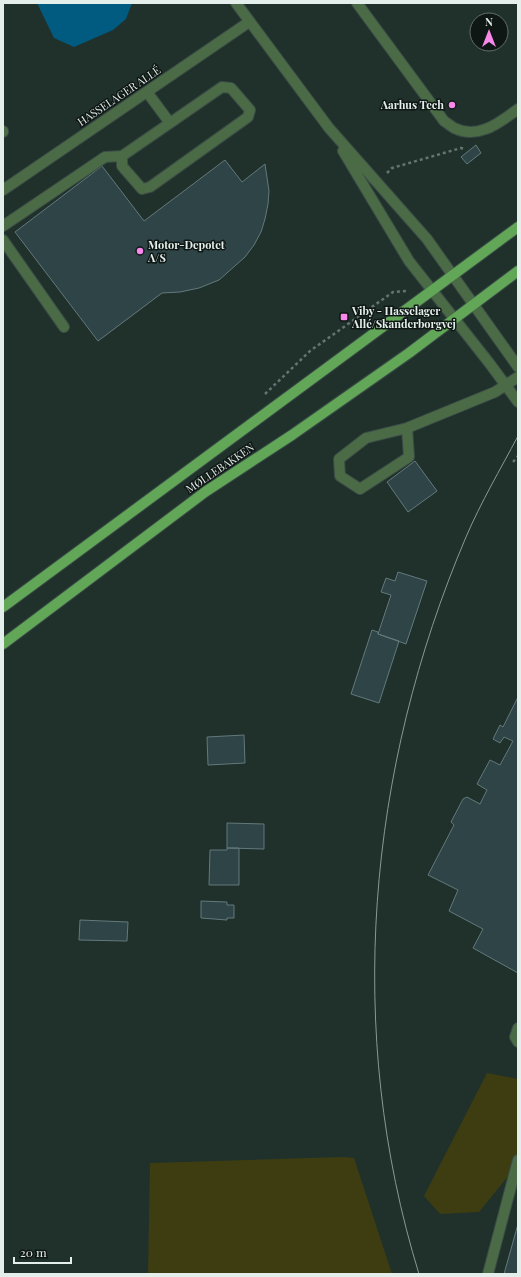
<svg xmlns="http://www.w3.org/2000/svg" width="521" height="1277" font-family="'Playfair Display',serif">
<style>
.green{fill:#3d3d11}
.water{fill:#015a80}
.building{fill:#2f4446;stroke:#63797b}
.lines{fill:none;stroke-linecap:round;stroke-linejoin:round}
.minor-casing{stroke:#3b4c47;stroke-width:12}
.major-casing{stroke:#3b4c47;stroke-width:12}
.path{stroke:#657470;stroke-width:2.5;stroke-dasharray:3 3;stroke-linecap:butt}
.minor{stroke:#4a6b45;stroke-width:10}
.major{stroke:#62a758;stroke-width:10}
.tram{stroke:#8a9894;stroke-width:1}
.poi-dot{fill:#f888ea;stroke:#0f1715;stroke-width:1.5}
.labels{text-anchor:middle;stroke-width:3;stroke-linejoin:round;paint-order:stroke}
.street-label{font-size:11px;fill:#e4efeb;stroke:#0f1715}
.poi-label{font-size:11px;font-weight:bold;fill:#e4efeb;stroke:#0f1715;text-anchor:start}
</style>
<rect width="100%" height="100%" fill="#20312c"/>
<path class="green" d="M487,1073L518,1079V1164L479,1212L440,1214L424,1196Z
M343,1157L354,1158L392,1274H148L150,1163Z"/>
<path class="water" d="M37,3H132L126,19L113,30L74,47L54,38Z"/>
<path class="building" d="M476,145L481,153L467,164L461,157Z
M225,160L242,182L265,164L269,191L268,204L265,219L261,232L254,245L245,257L219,280L199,288L180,292L162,293L98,341L15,232L102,166L144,221Z
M415,461L437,491L408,512L387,482Z
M398,572L427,581L406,644L378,634L391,595L381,592L386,578L395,581Z
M372,630L378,632V634L399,641L379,703L351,694Z
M518,697V973L473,948L483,929L449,911L458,890L428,875L454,825L451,822L463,799L467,797L480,804L487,790L477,784L490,760L500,765L513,741L504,737L500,743L493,739L500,725L503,727Z
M244,735L245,763L208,765L207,737Z
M227,823L264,824V849L227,848Z
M227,848H239V885H209L210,850H227Z
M201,901L227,902V905H234V918H227V920L201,918Z
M80,920L128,922L127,941L79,940Z
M518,1224V1274H504Z"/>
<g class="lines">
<defs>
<path id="minor" d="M236,3L329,128L427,239L518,367
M357,3L444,121C447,123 451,126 454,128C479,140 500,122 518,109
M147,92L170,123L222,87L231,88L250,110L248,117L150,187L142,189L122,166V156L170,123
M3,131V132
M343,151L409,261L490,364L518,402
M3,190L249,22
M3,226L105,157L122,156
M3,240L64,327
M407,428L409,457L360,489L340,476L339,459L366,438L407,428L495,392L518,377
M518,1028L515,1037L518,1042
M488,1274L518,1160"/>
<path id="major" d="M3,607L518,227
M3,644L205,492L292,435L409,353L518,271"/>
</defs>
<use href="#minor" class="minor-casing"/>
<use href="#major" class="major-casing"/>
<path class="path" d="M387,173L392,168L461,148L466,149
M265,394L310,351L393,292L406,291
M513,462L518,456"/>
<use href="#minor" class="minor"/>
<use href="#major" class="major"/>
<path class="tram" d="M419,1274C344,1031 367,770 466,537C481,502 500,470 518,436"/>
</g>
<g class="poi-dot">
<circle cx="452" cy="105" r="4"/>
<circle cx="140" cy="251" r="4"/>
<rect x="340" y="313" width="8" height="8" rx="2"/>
</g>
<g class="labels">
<g class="street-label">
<text transform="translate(119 96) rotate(-34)" y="4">HASSELAGER ALLÉ</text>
<text transform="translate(220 468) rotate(-34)" y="4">MØLLEBAKKEN</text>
</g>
<g class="poi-label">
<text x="444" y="109" text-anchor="end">Aarhus Tech</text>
<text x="148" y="249">Motor-Depotet<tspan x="148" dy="13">A/S</tspan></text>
<text x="352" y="315">Viby - Hasselager<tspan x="352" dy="13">Allé/Skanderborgvej</tspan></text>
</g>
</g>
<rect width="521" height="1277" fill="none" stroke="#e4efeb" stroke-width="8"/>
<g transform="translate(489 32)"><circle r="19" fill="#0f1715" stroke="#646d6b"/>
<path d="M0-3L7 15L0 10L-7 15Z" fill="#f888ea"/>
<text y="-6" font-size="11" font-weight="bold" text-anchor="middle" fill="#e4efeb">N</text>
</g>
<path d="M14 1257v6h57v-6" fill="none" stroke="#e4efeb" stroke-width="2"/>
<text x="20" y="1257" font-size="12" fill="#e4efeb" stroke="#0f1715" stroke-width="3" paint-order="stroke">20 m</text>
</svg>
